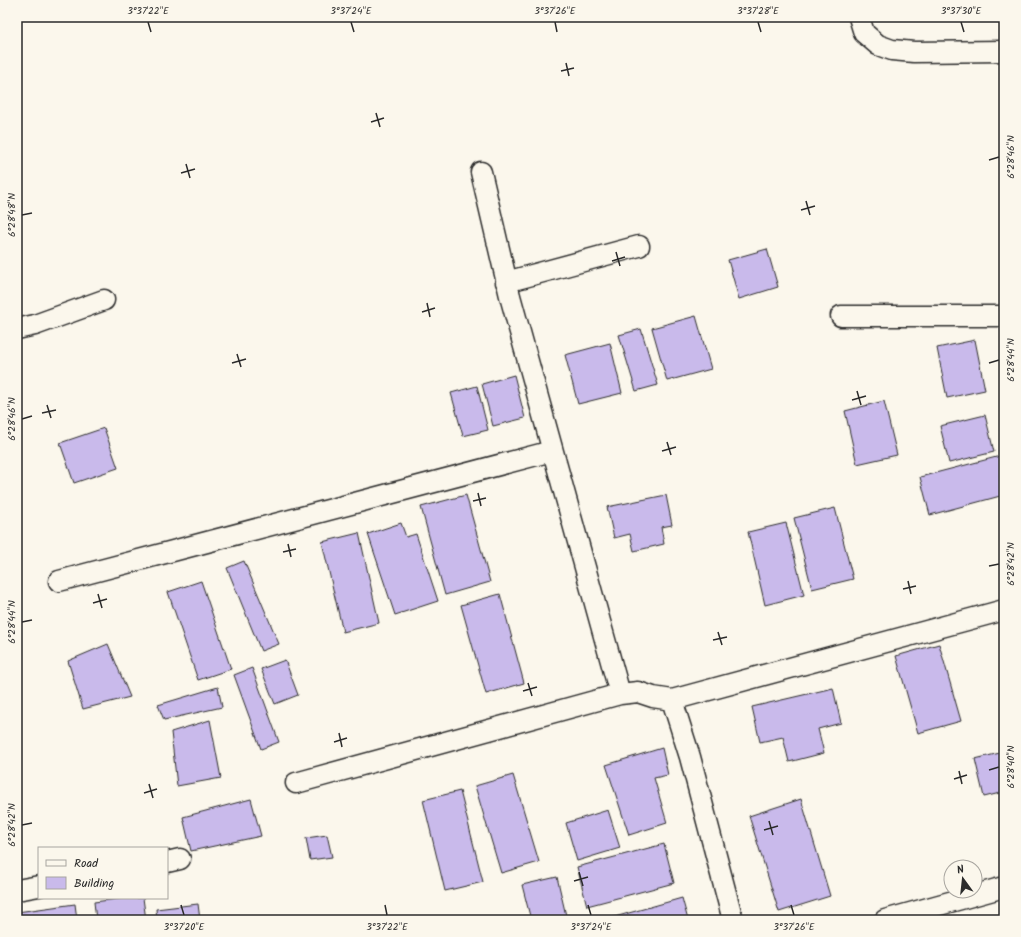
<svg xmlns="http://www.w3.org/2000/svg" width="1021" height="937" font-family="Kalam,sans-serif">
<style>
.building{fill:#c9baeb;stroke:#2b2b2b}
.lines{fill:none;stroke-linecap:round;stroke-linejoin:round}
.minor-casing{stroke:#2b2b2b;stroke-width:23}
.minor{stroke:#fbf7ec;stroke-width:20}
.ticks{fill:none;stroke:#2b2b2b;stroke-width:1.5}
.neatline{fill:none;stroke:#2b2b2b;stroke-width:1.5}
.ticks-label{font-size:10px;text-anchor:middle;fill:#2b2b2b}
</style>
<rect width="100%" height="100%" fill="#fbf7ec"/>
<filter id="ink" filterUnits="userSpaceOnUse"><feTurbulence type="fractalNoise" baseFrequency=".025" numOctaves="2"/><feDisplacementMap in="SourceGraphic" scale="8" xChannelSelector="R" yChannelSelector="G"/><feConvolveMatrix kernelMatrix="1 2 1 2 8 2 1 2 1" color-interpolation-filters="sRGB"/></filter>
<g filter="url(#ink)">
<path class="building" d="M767,249L778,287L739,299L728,260Z
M696,316L711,369L667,381L652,328Z
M641,329L658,385L636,391L619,335Z
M975,340L985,390L947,398L937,348Z
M610,343L622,393L578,404L565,355Z
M514,375L525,418L493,426L482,384Z
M477,386L488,430L463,436L451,393Z
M884,401L897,455L857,464L845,411Z
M985,415L994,452L949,463L940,426Z
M104,428L118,468L74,483L60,443Z
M1004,455V495L930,515L920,477Z
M466,495L490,582L445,595L421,507Z
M666,495L672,525L661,527L664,544L634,551L630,534L614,538L607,507Z
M835,508L853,579L812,589L794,518Z
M401,523L406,537L416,534L438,601L395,615L368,534Z
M786,523L804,595L765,605L748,532Z
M359,533L379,623L343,632L322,542Z
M244,561L279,644L261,651L227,568Z
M201,581L231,669L198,680L168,592Z
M500,594L524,683L486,694L461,605Z
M108,644L130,697L83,709L68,661Z
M939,644L961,721L918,733L896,656Z
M285,660L298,695L275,704L261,669Z
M252,668L279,742L261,749L234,675Z
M218,687L222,707L164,720L158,705Z
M833,688L841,723L818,729L824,753L789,762L783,737L760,742L752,707Z
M210,720L221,778L177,786L171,732Z
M662,748L668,775L654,778L667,823L629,835L606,765Z
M1004,752V792L984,797L975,759Z
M513,775L539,862L501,873L475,786Z
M460,791L483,882L445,891L423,800Z
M251,799L261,836L191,851L183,817Z
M801,799L830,896L779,912L749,816Z
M608,810L620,848L577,861L566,823Z
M327,835L332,857L310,860L306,838Z
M664,844L674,883L587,906L577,867Z
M557,877L567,920H531L522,885Z
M125,898H143L146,920H96L94,902Z
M682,898L688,920H604Z
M75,904L77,920H17V912Z
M198,904L200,920H157L156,909Z"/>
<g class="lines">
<defs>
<path id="minor" d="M859,17L864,33L878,45L892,50L914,52L1004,51
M481,172L510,296L620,694L638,692L653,697L672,700L690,757L733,920
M506,282L639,246
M841,316H1004
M17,329L35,325L104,300
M59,581L552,451
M672,700L1004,610
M296,783L620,694
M167,862L180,859
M17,890L39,886
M885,920L1004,887"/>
</defs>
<use href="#minor" class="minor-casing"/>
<use href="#minor" class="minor"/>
</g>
</g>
<path class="ticks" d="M148,22L151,32M351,22L354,32M555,22L557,32M758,22L761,32M961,22L964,32M566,63L569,76M561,71L574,68M376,113L380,127M371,122L384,118M989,160L999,157M186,164L190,178M181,173L195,169M806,201L810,215M801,210L815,206M22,215L32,213M616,252L620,266M612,261L625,257M427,303L430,317M422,312L435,308M237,354L241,367M232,363L246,359M989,363L999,360M857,391L861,405M852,400L866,396M47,405L51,418M42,413L56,410M22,419L32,416M667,442L671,455M662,451L676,447M478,493L481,506M473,501L486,498M288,544L291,557M283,552L296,549M989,566L999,564M908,581L911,594M903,589L916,586M98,594L102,608M93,603L107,599M22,622L32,620M718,632L722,645M713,640L727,637M528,683L532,696M523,691L537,687M339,733L342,747M334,742L347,738M989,770L999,767M959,771L962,784M954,779L967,775M149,784L153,798M144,793L157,789M769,821L773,835M22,825L32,823M764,830L778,826M579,872L583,886M574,881L588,877M181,905L184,915M385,905L387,915M588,905L591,915M791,905L794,915"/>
<rect width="1021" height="937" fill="none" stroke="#fbf7ec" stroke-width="44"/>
<rect x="38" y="847" width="130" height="52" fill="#fbf7ec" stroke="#a8a59f"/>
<rect x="46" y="860" width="20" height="6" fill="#fbf7ec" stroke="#a8a59f"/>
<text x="74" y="867" font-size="12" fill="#2b2b2b">Road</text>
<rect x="46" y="877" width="20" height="12" fill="#c9baeb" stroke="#a8a59f"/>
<text x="74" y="887" font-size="12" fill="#2b2b2b">Building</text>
<g transform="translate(963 879) rotate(345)"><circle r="19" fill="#fbf7ec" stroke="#a8a59f"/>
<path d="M0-3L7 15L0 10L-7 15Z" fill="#2b2b2b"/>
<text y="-6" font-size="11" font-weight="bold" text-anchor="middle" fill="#2b2b2b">N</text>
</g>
<rect x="22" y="22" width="977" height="893" class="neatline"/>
<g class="ticks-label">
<text x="148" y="14">3°37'22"E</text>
<text x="351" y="14">3°37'24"E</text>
<text x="555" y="14">3°37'26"E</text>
<text x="758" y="14">3°37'28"E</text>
<text x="961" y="14">3°37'30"E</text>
<text transform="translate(1010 157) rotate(-90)" y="4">6°28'46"N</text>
<text transform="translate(11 215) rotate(-90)" y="4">6°28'48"N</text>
<text transform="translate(1010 360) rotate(-90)" y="4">6°28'44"N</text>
<text transform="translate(11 419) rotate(-90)" y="4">6°28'46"N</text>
<text transform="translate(1010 564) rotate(-90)" y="4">6°28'42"N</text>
<text transform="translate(11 622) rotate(-90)" y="4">6°28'44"N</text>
<text transform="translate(1010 767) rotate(-90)" y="4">6°28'40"N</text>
<text transform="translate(11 825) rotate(-90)" y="4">6°28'42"N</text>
<text x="184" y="930">3°37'20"E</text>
<text x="387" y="930">3°37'22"E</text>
<text x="591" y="930">3°37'24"E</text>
<text x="794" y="930">3°37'26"E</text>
</g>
</svg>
